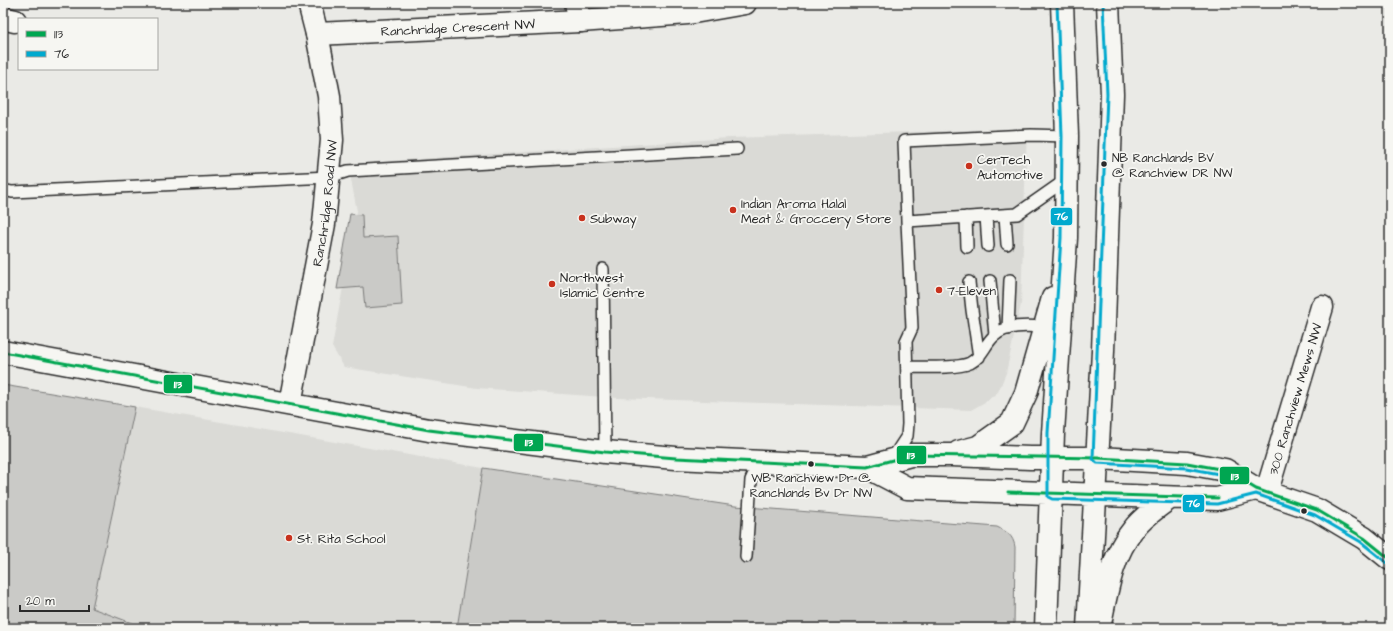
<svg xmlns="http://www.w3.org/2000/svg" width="1393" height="631" font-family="'Architects Daughter',sans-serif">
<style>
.built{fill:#dadad6}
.green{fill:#cacac7;stroke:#7a7a79}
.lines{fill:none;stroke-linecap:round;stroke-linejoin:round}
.service-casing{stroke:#2b2b2b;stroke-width:14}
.minor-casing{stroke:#2b2b2b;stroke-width:25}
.tertiary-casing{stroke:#2b2b2b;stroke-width:25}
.service{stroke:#f6f6f2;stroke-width:11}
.minor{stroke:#f6f6f2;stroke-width:22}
.tertiary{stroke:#f6f6f2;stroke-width:22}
.bus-1-casing{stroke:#f6f6f2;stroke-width:6}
.bus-2-casing{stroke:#f6f6f2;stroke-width:6}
.bus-1{stroke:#00a651;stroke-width:3}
.bus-2{stroke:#00a9ce;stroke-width:3}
.bus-dot{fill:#2b2b2b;stroke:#f6f6f2;stroke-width:1.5}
.poi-dot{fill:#c8321e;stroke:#f6f6f2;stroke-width:1.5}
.labels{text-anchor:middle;stroke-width:3.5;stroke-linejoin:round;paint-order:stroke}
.bus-label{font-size:12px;fill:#2b2b2b;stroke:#f6f6f2;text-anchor:start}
.street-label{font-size:13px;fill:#2b2b2b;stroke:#f6f6f2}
.poi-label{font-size:13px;fill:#2b2b2b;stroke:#f6f6f2;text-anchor:start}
.line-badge{stroke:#f6f6f2;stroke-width:1.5}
.badge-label{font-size:11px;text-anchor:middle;font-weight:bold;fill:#fff}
</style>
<rect width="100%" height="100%" fill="#eaeae6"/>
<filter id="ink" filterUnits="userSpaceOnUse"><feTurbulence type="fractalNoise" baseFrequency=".025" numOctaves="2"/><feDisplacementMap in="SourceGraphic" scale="8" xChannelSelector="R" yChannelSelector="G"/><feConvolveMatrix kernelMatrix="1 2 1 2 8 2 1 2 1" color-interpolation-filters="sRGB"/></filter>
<g filter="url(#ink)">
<path class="built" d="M1027,128L1021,304L1006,373L998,392L985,402L971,410L618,398L477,388L344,367L332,347L357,211L348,164L729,138Z
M135,407L483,468L457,628H87Z"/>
<path class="green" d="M350,214L362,215L363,238L398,236L402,305L365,308L363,287L337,289Z
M3,385L135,407L92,608L145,628H3Z
M483,468L735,506L997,527C1007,532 1013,535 1015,547L1014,628H457Z"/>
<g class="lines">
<defs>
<path id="service" d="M1067,179L1017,214L907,221L904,141L1031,135L1067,136
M3,190L12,192L329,177L348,171L737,149
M1005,215L1007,244
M986,216L988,246
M966,217L967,247
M603,269L605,452
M990,281L995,335
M969,282L972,310L979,357
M1008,329L1010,280
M908,367C923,367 957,369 970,363C982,357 985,344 994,336C1006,324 1029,326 1045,327
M892,459L907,436L908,424L906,341L912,328L907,221
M746,557L751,480L756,469L762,463"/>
<g id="minor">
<path d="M3,18L15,21"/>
<path d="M580,21L688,13L745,3"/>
<path id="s1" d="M317,34L580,21L576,3"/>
<path id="s2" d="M290,404L324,224L332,140L329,96L317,34L309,3"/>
<path id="s3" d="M1267,491L1322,307"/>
</g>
<path id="tertiary" d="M3,352L429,430L605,452L676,458L867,467L911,455H951L1030,458H1098L1187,463L1225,470L1256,489L1317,510L1364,538L1390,559
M959,452L978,447L1012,423L1026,393L1053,298
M867,467L907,488L1217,499L1256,489
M1046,628L1053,433L1066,238L1067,136L1062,3
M1088,628L1103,351L1112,94L1108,3
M1099,628C1106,596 1111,556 1133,530C1143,517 1157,507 1170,498"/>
</defs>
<use href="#service" class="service-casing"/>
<use href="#minor" class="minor-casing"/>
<use href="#tertiary" class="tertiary-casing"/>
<use href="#service" class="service"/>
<use href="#minor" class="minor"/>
<use href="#tertiary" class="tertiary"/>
<defs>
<path id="bus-1" d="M3,352L429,430L605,452L676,458L867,467L911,455L1098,458L1187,463L1225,470L1256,489L1317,510L1364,538L1390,559
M1008,492L1218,498"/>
<path id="bus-2" d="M1057,3L1062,136L1061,238L1048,433V497L1052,499L1217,504L1256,494L1315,515L1361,542L1387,563
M1103,3L1107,94L1093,459L1097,463L1186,468L1219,474"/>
</defs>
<use href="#bus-1" class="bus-1-casing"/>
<use href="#bus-2" class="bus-2-casing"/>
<use href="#bus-1" class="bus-1"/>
<use href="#bus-2" class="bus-2"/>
</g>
</g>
<g class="bus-dot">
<circle cx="1104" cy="164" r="3.5"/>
<circle cx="811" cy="464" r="3.5"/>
<circle cx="1304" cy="511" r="3.5"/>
</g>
<g class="poi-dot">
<circle cx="969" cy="166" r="4"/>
<circle cx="733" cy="210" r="4"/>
<circle cx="582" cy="218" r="4"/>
<circle cx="552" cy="284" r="4"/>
<circle cx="939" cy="290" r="4"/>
<circle cx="289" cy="538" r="4"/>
</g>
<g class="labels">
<g class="bus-label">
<text x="1112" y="162">NB Ranchlands BV<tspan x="1112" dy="15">@ Ranchview DR NW</tspan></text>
<text x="811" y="482" text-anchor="middle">WB Ranchview Dr @<tspan x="811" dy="15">Ranchlands Bv Dr NW</tspan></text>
</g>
<g class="street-label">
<text dy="5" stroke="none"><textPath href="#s1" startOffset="141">Ranchridge Crescent NW</textPath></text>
<text dy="5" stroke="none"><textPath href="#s2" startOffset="204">Ranchridge Road NW</textPath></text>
<text dy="5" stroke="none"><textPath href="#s3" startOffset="96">300 Ranchview Mews NW</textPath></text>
</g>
<g class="poi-label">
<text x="977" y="164">CerTech<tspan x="977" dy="15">Automotive</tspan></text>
<text x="741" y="208">Indian Aroma Halal<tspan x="741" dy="15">Meat &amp; Groccery Store</tspan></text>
<text x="590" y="223">Subway</text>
<text x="560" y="282">Northwest<tspan x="560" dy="15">Islamic Centre</tspan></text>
<text x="947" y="295">7-Eleven</text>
<text x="297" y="543">St. Rita School</text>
</g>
</g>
<g class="line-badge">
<rect x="1050" y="207" width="23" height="19" rx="4" fill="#00a9ce"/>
<rect x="163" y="374" width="30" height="20" rx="4" fill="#00a651"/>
<rect x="513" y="433" width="31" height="19" rx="4" fill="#00a651"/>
<rect x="896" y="445" width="31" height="20" rx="4" fill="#00a651"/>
<rect x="1219" y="466" width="31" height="19" rx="4" fill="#00a651"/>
<rect x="1182" y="494" width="23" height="19" rx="4" fill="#00a9ce"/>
</g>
<g class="badge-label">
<text x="1061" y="220">76</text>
<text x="178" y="388">113</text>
<text x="529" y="446">113</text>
<text x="911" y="459">113</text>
<text x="1235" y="480">113</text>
<text x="1193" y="507">76</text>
</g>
<rect width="1393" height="631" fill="none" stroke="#f6f6f2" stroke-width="16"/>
<rect x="8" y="8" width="1377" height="615" fill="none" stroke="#2b2b2b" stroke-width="1.5" filter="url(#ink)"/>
<rect x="18" y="18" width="140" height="52" fill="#f6f6f2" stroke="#a5a5a2"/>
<rect x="26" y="31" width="20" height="6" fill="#00a651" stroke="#a5a5a2"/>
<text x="54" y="38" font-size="12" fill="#2b2b2b">113</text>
<rect x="26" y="51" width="20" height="6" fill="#00a9ce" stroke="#a5a5a2"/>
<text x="54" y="58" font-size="12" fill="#2b2b2b">76</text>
<path d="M20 605v6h69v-6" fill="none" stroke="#2b2b2b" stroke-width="2"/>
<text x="26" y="605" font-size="12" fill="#2b2b2b" stroke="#f6f6f2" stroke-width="3" paint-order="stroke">20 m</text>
</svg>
